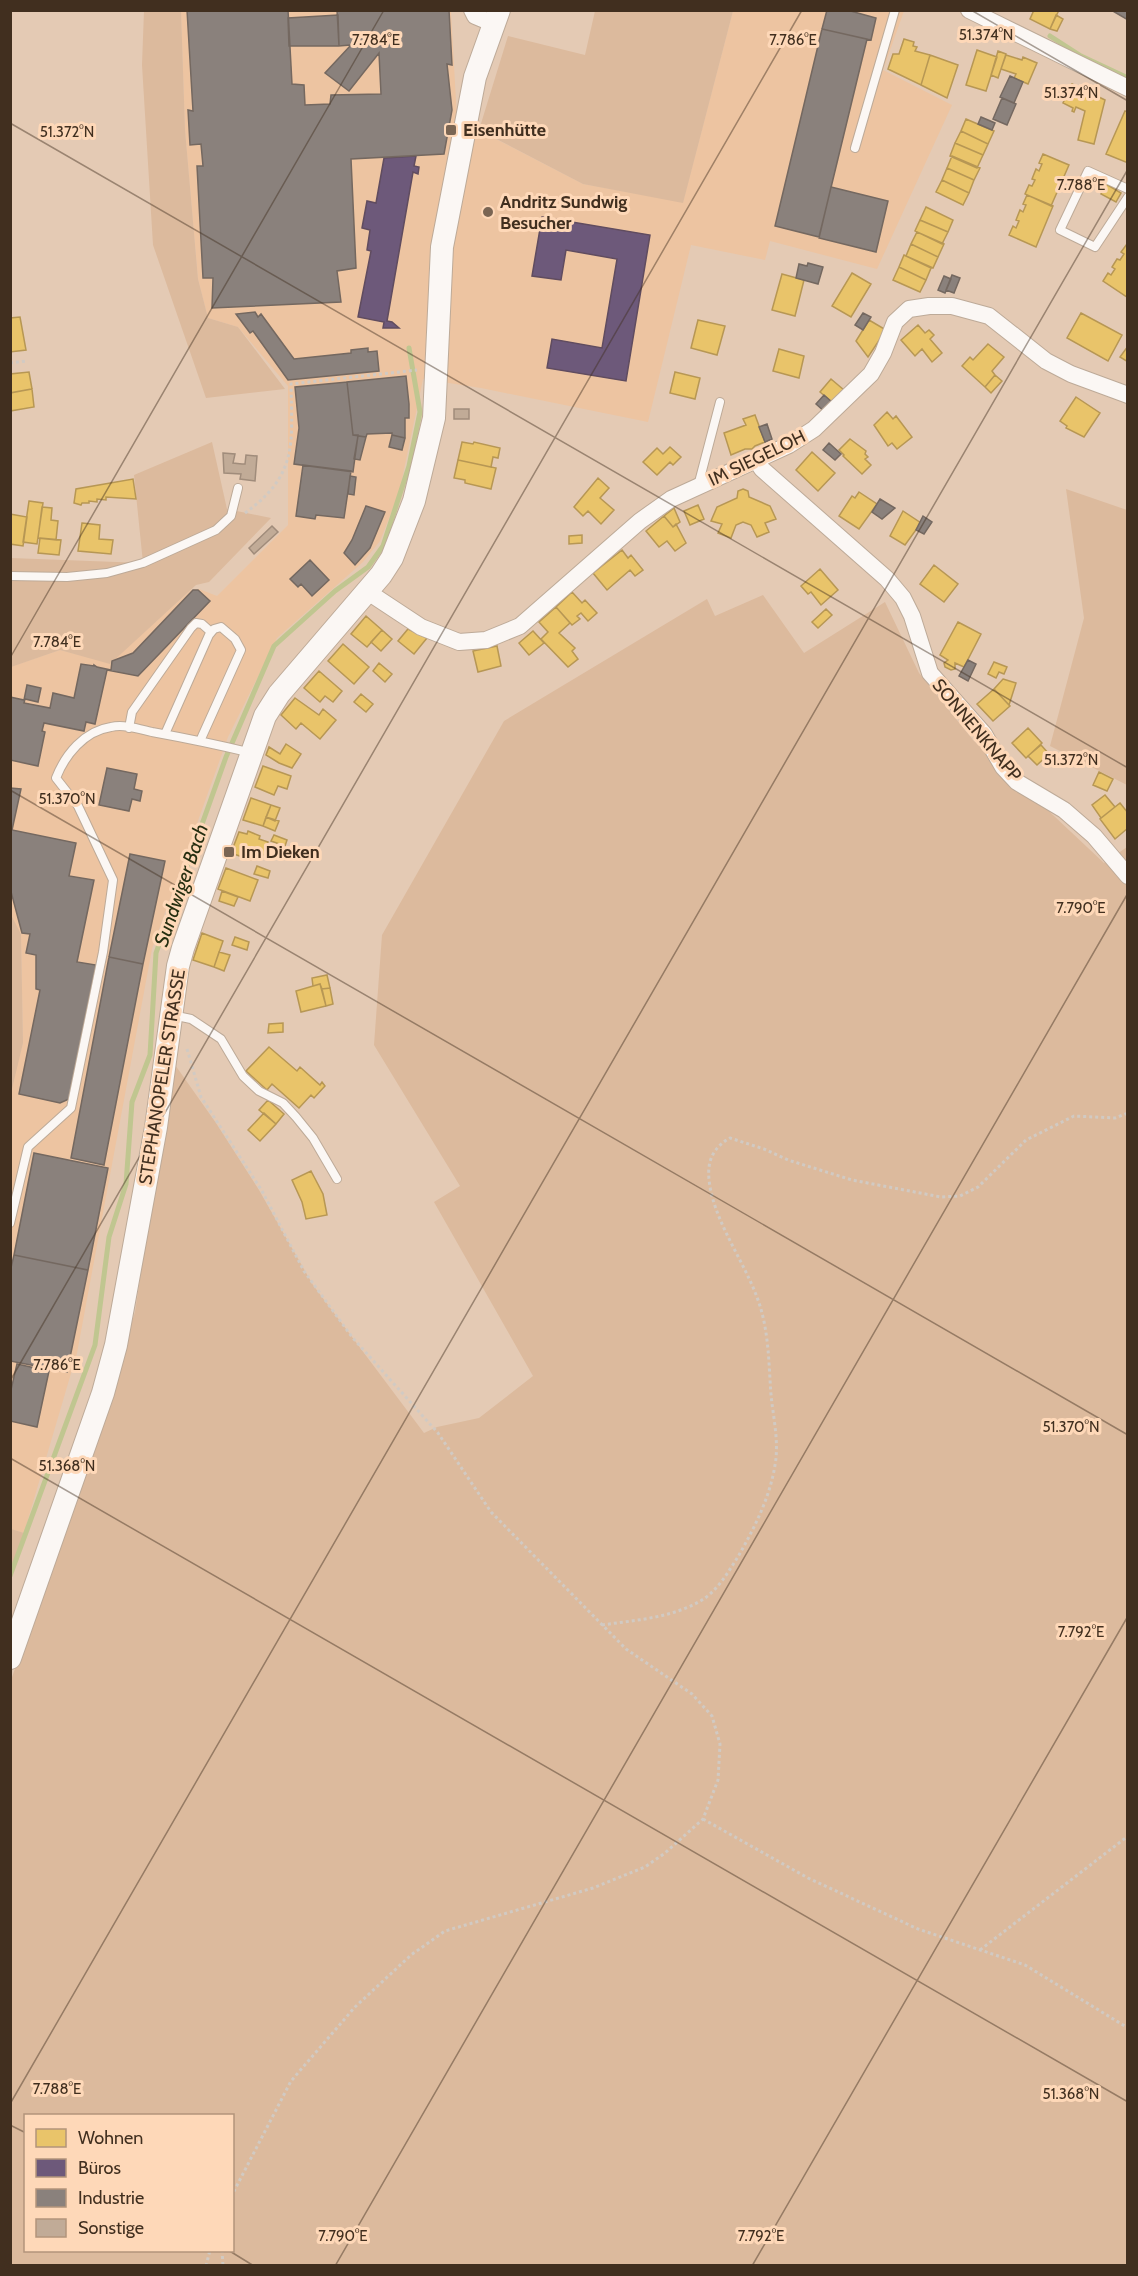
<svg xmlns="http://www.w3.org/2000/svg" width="1138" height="2276" font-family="Cabin,sans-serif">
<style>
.built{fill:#edc4a1}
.green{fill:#dcba9d;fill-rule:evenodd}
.homes{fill:#e9c46a;stroke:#b79754;stroke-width:1.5}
.offices{fill:#6d597a;stroke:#604c5f;stroke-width:1.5}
.industry{fill:#8a817c;stroke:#746860;stroke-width:1.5}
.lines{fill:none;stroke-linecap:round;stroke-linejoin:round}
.stream{stroke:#c0c690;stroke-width:5}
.building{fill:#c1ab97;stroke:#a08c7b;stroke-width:1.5}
.lane-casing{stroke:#bdaa98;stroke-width:10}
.street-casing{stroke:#bdaa98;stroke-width:18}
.secondary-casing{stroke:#bdaa98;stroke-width:24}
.path{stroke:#d1cac3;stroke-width:3;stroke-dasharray:3 3;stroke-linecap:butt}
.lane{stroke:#fbf7f4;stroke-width:8}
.street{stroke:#fbf7f4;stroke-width:16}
.secondary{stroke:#fbf7f4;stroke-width:22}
.ticks{fill:none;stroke:#412f1f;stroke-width:1.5;stroke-opacity:0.45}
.poi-dot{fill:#7a6553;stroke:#fed8b8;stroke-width:2}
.labels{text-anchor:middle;stroke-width:6;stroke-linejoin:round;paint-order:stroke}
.poi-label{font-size:18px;font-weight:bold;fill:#412f1f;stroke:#fed8b8;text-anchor:start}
.street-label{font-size:18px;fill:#412f1f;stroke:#fed8b8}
.water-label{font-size:20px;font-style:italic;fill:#262e10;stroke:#fed8b8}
.ticks-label{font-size:15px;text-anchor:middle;fill:#412f1f;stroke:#fed8b8;stroke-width:6;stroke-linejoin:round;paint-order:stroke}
</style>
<rect width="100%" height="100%" fill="#e4cab4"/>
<path class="built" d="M181,11H451L457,119L583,184L683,202L733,11H904L883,70L952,105L877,269L770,241L765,260L691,245L648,422L481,388L423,379L399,493L380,541L363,562L277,638L228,737L152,949L77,1353L24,1533L10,1529V1093L23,1043L21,934L10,915V667L60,650L110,663L191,590L199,589L217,596L288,525V386L238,327L208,318L198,279L185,130Z"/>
<path class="green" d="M144,11H181L185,130L198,279L208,318L238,327L285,389L206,398L153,245L142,65Z
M595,11H733L683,203L583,184L479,130L508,36L585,55Z
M212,442L227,509L271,518L209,582L196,585L110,664L60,650L11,667V558L143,563L134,475Z
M1066,489L1127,510V785L1050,746L1084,618Z
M763,595L804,653L885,602L919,673L973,740L1104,863L1127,847V2265L11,2266V1680L93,1450L135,1312L173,1062L216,1123L259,1190L313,1285L424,1433L437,1427L479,1418L533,1376L434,1202L460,1186L374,1045L382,935L504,721L707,599L715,616ZM26,2116H232V2250H26Z
M11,915L21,934L23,1043L11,1093Z
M11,1529L24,1533L11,1577L10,1529Z"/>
<path class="homes" d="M1034,10H1059L1050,29L1030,19Z
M1056,15L1063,19L1057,31L1050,29Z
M904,39L914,42L913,46L917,47L915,51L930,55L921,85L888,69L893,54H899Z
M977,50L997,57L986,91L966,85Z
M998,51L1006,54L998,78L991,75Z
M930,55L958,65L947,98L921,85Z
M1006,55L1022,60L1023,57L1037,63L1028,84L1014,78L1016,74L1001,69Z
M1072,84L1105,100L1094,144L1078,140L1085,111L1076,107L1074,112L1072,111L1073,108L1063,103Z
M1125,111L1128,112V163L1106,154Z
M966,119L994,131L988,144L961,131Z
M961,131L988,144L983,155L955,143Z
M955,143L983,155L977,168L950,156Z
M1043,154L1069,165L1051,206L1025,194L1029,185L1032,186L1035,180L1032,179L1036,169L1039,171L1042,164L1039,163Z
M952,156L980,168L974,180L947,168Z
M947,168L974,180L969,193L942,180Z
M942,180L969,193L963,205L936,192Z
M1106,184L1121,193L1116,202L1101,194Z
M1027,195L1053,206L1036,247L1009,235L1013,226L1016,228L1019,221L1016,220L1020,210L1023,212L1026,205L1023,204Z
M926,207L953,220L948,232L920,220Z
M920,220L948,232L942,244L915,231Z
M917,232L944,244L938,257L911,244Z
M911,244L938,257L933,268L906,256Z
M1127,244L1128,245L1127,297L1103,281L1108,273L1111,275L1115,269L1112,267L1117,259L1120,260L1124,254L1121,252Z
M904,255L931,268L926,280L899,267Z
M899,267L926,280L920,292L893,280Z
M852,273L871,284L851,317L832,306Z
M782,274L804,280L795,316L772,310Z
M1081,313L1122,335L1108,361L1067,338Z
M20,317L26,350L10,352V318Z
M698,320L725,326L717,355L691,348Z
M869,320L886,330L868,357L856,341Z
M918,325L925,333L929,330L934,335L930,339L942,353L932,362L922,349L915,356L901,340Z
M988,344L1004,357L992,371L995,375L985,387L962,366L970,357L973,360Z
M1128,346V362L1120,357Z
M779,349L804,356L799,378L773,371Z
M29,372L32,389L10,393V374Z
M675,372L700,378L695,399L670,393Z
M995,375L1002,381L991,393L985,387Z
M831,379L844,390L833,403L820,392Z
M32,389L34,407L10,411V393Z
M1076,397L1100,413L1084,437L1066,428L1067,426L1060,421Z
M887,412L893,419L896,416L912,437L897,449L892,443L888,446L874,425Z
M755,415L765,442L755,446L752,449H745L731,455L724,433L746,425L743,419Z
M850,439L866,451L865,454L868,457L865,459L871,465L862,474L843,456L844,455L839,450Z
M462,442L473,444L474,442L500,448L498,458L493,457L491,467L458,460Z
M670,447L681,457L673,465L670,462L657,475L643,462L657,448L663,454Z
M812,452L835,473L818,491L796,470Z
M458,460L496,468L491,489L465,483V480L454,478Z
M598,478L609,488L600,498L614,510L601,524L588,511L583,516L574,507Z
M133,479L136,499L106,497V500L97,499V502L89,501V503H82L81,505L74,503L76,489Z
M743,489L748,491L749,497L770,506L776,519L765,523L769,532L757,537L751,525L743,522L736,525L731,538L718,533L722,524L711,521L717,507L737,498L738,491Z
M859,492L877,504L859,529L839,516L852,496L855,498Z
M29,501L43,503L37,544L23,542Z
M698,505L704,519L690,525L684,511Z
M42,507L52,508L51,520L58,521L56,540L38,538Z
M674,508L680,522L673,527L664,516Z
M903,511L921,523L905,545L890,536Z
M10,514L27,517L23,546L10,544Z
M664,516L673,527L676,524L686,543L675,551L667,541L659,547L646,531Z
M82,523L100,525L99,539L113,540L111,554L78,551Z
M582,535V543L569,544V536Z
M40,538L61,540L59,555L38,553Z
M622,550L628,558L631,555L643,570L635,576L630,570L607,590L593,573Z
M934,565L958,584L944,602L920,584Z
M820,569L838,590L821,605L811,592L808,594L801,586Z
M572,592L582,603L585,600L597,613L588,621L581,613L577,616L580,619L572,625L556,607Z
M556,607L570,623L559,633L575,648L572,651L578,659L568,667L541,639L548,632L539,622Z
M826,609L832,615L818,628L812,622Z
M366,616L382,630L367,647L351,634Z
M958,622L981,634L964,667L955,663V669L951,670L945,667L944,663L948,660L940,655Z
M408,629L427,638L414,654L398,641Z
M382,630L392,639L381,651L371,642Z
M533,631L544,643L529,655L519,643Z
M343,644L369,667L354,684L328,661Z
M497,646L501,666L478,672L473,651Z
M994,662L1007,667L1004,674L999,672L996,678L988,674Z
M379,663L392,674L385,682L373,671Z
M319,671L342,691L333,702L325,696L320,702L304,688Z
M1003,679L1016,683L1009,705L994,689Z
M994,689L1010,706L993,721L977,704Z
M361,694L373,704L366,712L354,702Z
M295,698L319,715L323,709L336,720L320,739L301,723L296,729L281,715Z
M1028,728L1042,743L1026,758L1012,743Z
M286,744L301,754L292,768L279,763L266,755L269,747L280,754Z
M1041,745L1049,754L1037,765L1028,756Z
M263,766L291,776L287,789L278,786L274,795L255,787Z
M1099,772L1113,779L1107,791L1093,785Z
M1105,795L1115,807L1101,818L1092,805Z
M251,798L271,805L263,826L243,820Z
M1120,803L1128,813V828L1115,839L1100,819Z
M271,805L280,808L275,821L266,817Z
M266,817L279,821L275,831L263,826Z
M248,831L260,836L259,839L268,842L264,855L254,851L251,860L231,853L239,832L247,834Z
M274,835L287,840L285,846L271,841Z
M257,866L270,871L268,878L254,874Z
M226,868L258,880L250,901L218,889Z
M222,891L238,897L234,906L219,901Z
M202,933L223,941L214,967L193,960Z
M235,937L249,942L247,950L232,945Z
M219,952L230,955L224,971L214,967Z
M327,975L330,988L322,989L320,984L313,986L312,978Z
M320,984L326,1006L301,1012L296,991Z
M330,988L333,1004L326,1006L322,989Z
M283,1023V1032L268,1033L269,1024Z
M269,1047L297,1071L300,1067L320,1085L322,1082L325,1086L314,1098L311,1095L299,1108L272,1084L267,1090L246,1071Z
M268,1100L284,1114L276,1124L259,1110Z
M264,1113L276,1124L260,1141L248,1130Z
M311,1171L323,1194L327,1215L306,1219L302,1202L292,1180Z"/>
<path class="offices" d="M416,156L414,166L419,167L418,174L413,172L387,321L392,322L399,328H383L384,322L358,317L371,251L367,250L370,230L362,228L367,201L376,203L384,158Z
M542,217L650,235L626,381L547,368L552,339L602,348L617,259L566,250L561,280L532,276Z"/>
<path class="industry" d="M187,10H288L292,84L304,85L305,105L330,104L331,95L381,94L379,53L349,91L325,73L351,45L339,46L337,10H449L452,65L447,64L452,110L444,154L351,159L356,268L337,271L341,302L212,308L213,278H203L197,166H203L201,144L190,145L188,110L193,111Z
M827,10H847L876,18L871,40L822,29Z
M1111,10H1128V20Z
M338,15L339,46H289L288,18Z
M822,29L867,39L819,237L775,226Z
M1010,76L1023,82L1014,103L1000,97Z
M1002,98L1016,104L1007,125L993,119Z
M981,117L995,123L992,130L978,124Z
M831,187L888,201L876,252L819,238Z
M808,263L823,267L818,284L796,278L799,264L807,266Z
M952,275L960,278L954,293L946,290Z
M944,276L951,279L945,293L938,290Z
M255,312L258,317L261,314L294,359L351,353V350L368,348V352L377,351L379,371L288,380L253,331L250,333L236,314Z
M863,313L871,317L863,330L855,325Z
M406,376L409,404V418H405V438L392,435V433L367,434L366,437L353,435L347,382Z
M347,382L353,435H358L353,472L294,464L299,428L295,387Z
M824,395L833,403L825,412L816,404Z
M767,424L772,439L765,442L759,427Z
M392,435L405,438L402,450L389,447Z
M358,436L366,437L360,460L354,459Z
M829,443L841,454L835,460L823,450Z
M303,465L351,471L344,518L316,515L315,519L296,516Z
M350,476L356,477L354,495L348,494Z
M880,499L895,508L882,519L872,512Z
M366,506L385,512L370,548L355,565L344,553L352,540Z
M923,516L932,522L924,534L916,530Z
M310,560L329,580L312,596L301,584L298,587L290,579Z
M193,590H198L210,601L138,676L107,670L95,724L86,722L84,731L44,723L42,731L45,732L38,766L10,760V697L24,700L27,685L41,688L38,702L25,699L24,703L50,708L53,693L74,698L81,664L94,666V665L97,667L111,670L112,661L133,653Z
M968,660L976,664L968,681L959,676Z
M107,768L137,774L134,789L142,791L140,801L132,799L129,811L99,805Z
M10,788L21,789L12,830L76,843L69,876L94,880L77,962L96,965L69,1099L60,1103L19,1094L40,990L36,989V955L26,953L30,934L22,933L10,888Z
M130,854L165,861L143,964L109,957Z
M109,957L143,964L104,1165L71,1158Z
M34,1153L108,1168L88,1270L14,1255Z
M14,1255L88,1270L67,1372L10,1361V1272Z
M17,1364L49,1371L37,1427L10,1421V1394Z"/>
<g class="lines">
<path class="stream" d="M1050,36L1081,56L1128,78
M10,1576L95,1345L109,1237L126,1184L132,1102L150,1055L156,953L226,757L274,646L335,591L368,567L383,546L409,466L420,412L409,348"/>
</g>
<path class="building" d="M454,409H469V419H454Z
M223,453L235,454L233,463L242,464H245L246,455L257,456L255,481L240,479L241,474L224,473Z
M272,526L278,532L254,554L249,548Z"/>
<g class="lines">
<defs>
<path id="lane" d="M855,148L895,10
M1128,189L1088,171L1060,230L1095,247L1128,197
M698,486L720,402
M10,576L67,577L107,573L143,563L216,530L231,516L238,488
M129,728L132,712L191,628L196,623L202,624L211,632
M165,734L209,635L214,629L221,627L235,639L241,650L200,741
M172,1015L191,1019L221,1039L243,1076L259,1091L283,1103L296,1117L313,1138L337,1179
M10,1223L28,1147L71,1108L103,952L113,880L78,806L56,778C65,755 84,731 111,727C124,724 139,729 152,732C185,738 219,745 252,753"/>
<path id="street" d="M472,10L475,16L494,24
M969,10L1128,88
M756,460L762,469L887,579L903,598L912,616L930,673L984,734L1003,767L1017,782L1064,810L1094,836L1128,876
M368,592L421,627L459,642L486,640L520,626L640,521L671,499L789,445L814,429L871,374L883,353L895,322L909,309L929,306H952L989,316L1046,361L1071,374L1128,395"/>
<path id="secondary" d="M10,1658L103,1393L116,1345L156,1127L178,966L183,948L265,716L279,694L381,575L392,558L414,501L434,418L442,247L475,77L499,10"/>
</defs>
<use href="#lane" class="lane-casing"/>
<use href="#street" class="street-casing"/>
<use href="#secondary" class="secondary-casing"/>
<path class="path" d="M10,363L26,361
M245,513C298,475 292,443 291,384L417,370
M187,1049L201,1097L262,1191L304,1271L352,1337L438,1433L491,1512L626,1649L692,1694L712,1716L720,1744L718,1780L703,1819L665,1853L645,1867L593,1888L445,1931L411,1955L355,2007L291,2081L232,2195
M602,1625C636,1620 672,1618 702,1600C718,1590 729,1571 739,1555C756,1525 772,1493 776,1458C778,1437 773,1415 771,1395C769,1368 769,1340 762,1313C751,1269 713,1224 709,1179C707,1160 714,1147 730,1138L764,1149L788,1160L852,1180L941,1197L960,1196L978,1187L1026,1140L1074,1116L1115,1118L1128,1113
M703,1819L808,1878L918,1929L1025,1965L1128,2028
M980,1950L1128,1836
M222,2250L223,2266
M206,2266L210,2250"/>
<use href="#lane" class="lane"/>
<use href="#street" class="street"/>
<use href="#secondary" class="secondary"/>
</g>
<path class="ticks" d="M971,10L1128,101M10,123L1128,768M10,658L384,10M10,790L1128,1435M10,1381L802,10M10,1458L1128,2102M10,2104L1128,169M10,2125L26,2133M228,2250L254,2266M335,2266L1128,893M752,2266L1128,1616"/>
<g class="poi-dot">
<rect x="445" y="124" width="12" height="12" rx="3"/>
<circle cx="488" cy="212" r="6"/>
<rect x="223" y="846" width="12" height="12" rx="3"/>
</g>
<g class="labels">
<g class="poi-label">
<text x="463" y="136">Eisenhütte</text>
<text x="500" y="208">Andritz Sundwig<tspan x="500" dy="21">Besucher</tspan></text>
<text x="241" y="858">Im Dieken</text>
</g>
<g class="street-label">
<text transform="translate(757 458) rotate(-26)" y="6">IM SIEGELOH</text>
<text transform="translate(977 730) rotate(50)" y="6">SONNENKNAPP</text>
<text transform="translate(162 1077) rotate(-81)" y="6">STEPHANOPELER STRASSE</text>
</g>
<g class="water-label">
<text transform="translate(181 885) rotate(-71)" y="7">Sundwiger Bach</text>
</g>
</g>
<g class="ticks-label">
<text x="986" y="40">51.374°N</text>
<text x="376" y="45">7.784°E</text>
<text x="793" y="45">7.786°E</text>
<text x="1071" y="98">51.374°N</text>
<text x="67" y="137">51.372°N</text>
<text x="1081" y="190">7.788°E</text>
<text x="57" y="647">7.784°E</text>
<text x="1071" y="765">51.372°N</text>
<text x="67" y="804">51.370°N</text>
<text x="1081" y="913">7.790°E</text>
<text x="57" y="1370">7.786°E</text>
<text x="1071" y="1432">51.370°N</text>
<text x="67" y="1471">51.368°N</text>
<text x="1081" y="1637">7.792°E</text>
<text x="57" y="2094">7.788°E</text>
<text x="1071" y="2099">51.368°N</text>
<text x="343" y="2241">7.790°E</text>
<text x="761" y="2241">7.792°E</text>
</g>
<rect width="1138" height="2276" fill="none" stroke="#412f1f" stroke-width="24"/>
<rect x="24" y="2114" width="210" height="138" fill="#fed8b8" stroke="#b2947b" stroke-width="1.5"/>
<rect x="36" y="2129" width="30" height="18" fill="#e9c46a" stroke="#b2947b" stroke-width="1.5"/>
<text x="78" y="2144" font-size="18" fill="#412f1f">Wohnen</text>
<rect x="36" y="2159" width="30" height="18" fill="#6d597a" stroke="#b2947b" stroke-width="1.5"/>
<text x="78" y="2174" font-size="18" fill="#412f1f">Büros</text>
<rect x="36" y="2189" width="30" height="18" fill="#8a817c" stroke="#b2947b" stroke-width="1.5"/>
<text x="78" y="2204" font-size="18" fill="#412f1f">Industrie</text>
<rect x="36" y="2219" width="30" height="18" fill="#c1ab97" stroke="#b2947b" stroke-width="1.5"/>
<text x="78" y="2234" font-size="18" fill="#412f1f">Sonstige</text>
</svg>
